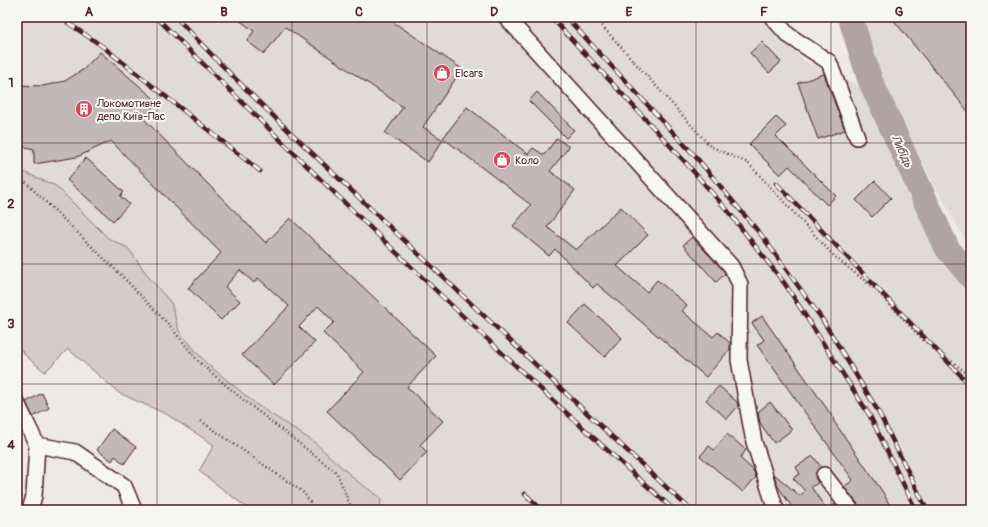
<svg xmlns="http://www.w3.org/2000/svg" width="988" height="527" font-family="Pangolin,sans-serif">
<style>
.built{fill:#e0dad8}
.green{fill:#d4cbca;stroke:#8f757a}
.lines{fill:none;stroke-linecap:round;stroke-linejoin:round}
.river{stroke:#b1a2a3;stroke-width:25}
.building{fill:#c4b7b7;stroke:#4a1f2b}
.minor-casing{stroke:#4a1f2b;stroke-width:18}
.path{stroke:#4a1f2b;stroke-width:2.5;stroke-dasharray:1 3;stroke-linecap:butt}
.minor{stroke:#f6f6f2;stroke-width:15}
.rail-casing{stroke:#4a1f2b;stroke-width:4.5}
.rail{stroke:#f6f6f2;stroke-width:3;stroke-dasharray:9;stroke-linecap:butt}
.grid{fill:none;stroke:#4a1f2b;stroke-width:1;stroke-opacity:0.55}
.labels{text-anchor:middle;stroke-width:4;stroke-linejoin:round;paint-order:stroke}
.poi-label{font-size:11px;fill:#4a1f2b;stroke:#f6f6f2;text-anchor:start}
.water-label{font-size:12px;font-style:italic;fill:#6e4d55;stroke:#f6f6f2}
.neatline{fill:none;stroke:#4a1f2b;stroke-width:1.5}
.grid-label{font-size:13px;text-anchor:middle;font-weight:bold;fill:#4a1f2b}
</style>
<rect width="100%" height="100%" fill="#ece9e6"/>
<filter id="ink" filterUnits="userSpaceOnUse"><feTurbulence type="fractalNoise" baseFrequency=".025" numOctaves="2"/><feDisplacementMap in="SourceGraphic" scale="8" xChannelSelector="R" yChannelSelector="G"/><feConvolveMatrix kernelMatrix="1 2 1 2 8 2 1 2 1" color-interpolation-filters="sRGB"/></filter>
<g filter="url(#ink)">
<path class="built" d="M17,17H761L804,61L861,87L924,220L956,275L971,292V510H380L381,498L357,481L314,442L257,405L205,362L179,331L171,303L148,276L128,248L108,238L56,186L17,169Z
M862,17H971V250L880,86Z"/>
<path class="green" d="M17,169L56,186L108,238L128,248L148,276L171,303L179,331L205,362L257,405L314,442L357,481L381,498L380,510H250L199,471L214,445L166,414L119,393L68,349L45,372L27,357L17,345Z"/>
<g class="lines">
<path class="river" d="M850,17L870,80L947,248L971,277"/>
</g>
<path class="building" d="M235,17H386L462,69L423,127L443,140L428,162L385,133L403,107L285,27L264,54L247,41L254,31Z
M891,17H971V115Z
M762,42L781,62L769,73L750,53Z
M100,52L158,102L143,118L266,243L290,218L436,356L407,387L443,421L420,445L427,452L400,480L327,411L364,372L323,333L334,322L318,306L299,327L315,342L274,385L242,355L289,306L258,278L254,283L240,270L225,287L240,301L221,320L188,288L221,253L111,141L77,157L34,164V149L17,145V85L43,86L65,81L84,69Z
M824,74L845,130L818,139L798,83Z
M537,92L574,130L566,138L529,101Z
M467,107L528,154L533,148L544,155L557,138L569,147L550,171L575,190L547,227L576,250L621,207L648,235L617,266L647,292L657,280L687,305L682,311L713,337L718,332L730,343V349L706,377L597,284L593,288L555,249L549,256L513,226L531,205L443,138Z
M776,117L786,126L776,136L836,196L827,205L789,166L780,175L749,144Z
M86,158L124,192L120,196L129,204L113,221L67,180Z
M875,181L891,198L872,217L856,200Z
M692,237L724,271L725,274L716,282L683,245Z
M585,304L622,338L605,357L568,323Z
M762,316L834,419L833,420L884,494L892,510H860L858,504L844,487L853,480L757,345L764,340L752,323Z
M719,386L737,402L738,406L727,419L706,400Z
M42,393L49,408L33,417L26,402Z
M770,402L792,430L774,443L760,423L758,412Z
M112,429L136,447L124,464L115,456L112,461L97,450Z
M727,434L746,450L740,458L753,470L756,477L743,492L700,456L709,446L714,450Z
M813,456L821,467L816,472L815,477L818,483L811,487L827,510L835,504L840,510H794L777,485L774,474L800,496L805,491L793,478L800,474L796,467Z"/>
<g class="lines">
<defs>
<path id="minor" d="M506,17L731,266L740,284L739,360L754,442L776,510
M772,17L788,35L829,62L857,137
M17,403L37,445L34,496L30,510
M37,445L75,452L111,477L124,486L134,510
M824,475L851,510"/>
</defs>
<use href="#minor" class="minor-casing"/>
<path class="path" d="M594,17L710,146L748,163L834,256L877,291L923,340L971,376
M17,174L121,275L170,326L199,362L241,398L337,473L352,510
M201,421L304,493L315,510"/>
<use href="#minor" class="minor"/>
<defs>
<path id="rail" d="M156,17C325,185 496,352 674,510
M176,17C244,91 319,159 391,228C491,322 590,417 691,510
M551,17L686,163L727,210L785,284L870,416L916,510
M566,17L695,156L762,236L822,319L878,411L927,510
M68,23L102,46L260,171
M776,183L971,386
M525,494L542,510"/>
</defs>
<use href="#rail" class="rail-casing"/>
<use href="#rail" class="rail"/>
</g>
</g>
<path class="grid" d="M157,17V510M292,17V510M427,17V510M561,17V510M696,17V510M831,17V510M17,143H971M17,264H971M17,384H971"/>
<defs>
<symbol id="shop-disc" viewBox="-11 -11 22 22"><circle r="9.5" fill="#d1495b" stroke="#f6f6f2"/><path d="M-5-2.5h2.3a2.7 3.5 0 0 1 5.4 0H5L5.5 6h-11ZM-1.5-2.5h3a1.5 2.3 0 0 0-3 0Z" fill="#fff"/></symbol>
<symbol id="building-disc" viewBox="-11 -11 22 22"><circle r="9.5" fill="#d1495b" stroke="#f6f6f2"/><path d="M-4-6H4V6H1V3H-1V6H-4ZM-2.5-4.3h1.7v1.8h-1.7ZM.8-4.3h1.7v1.8H.8ZM-2.5-1h1.7V.8h-1.7ZM.8-1h1.7V.8H.8Z" fill="#fff"/></symbol>
</defs>
<g fill-rule="evenodd">
<use href="#shop-disc" x="432" y="63" width="20" height="20"/>
<use href="#building-disc" x="74" y="99" width="20" height="20"/>
<use href="#shop-disc" x="492" y="150" width="20" height="20"/>
</g>
<g class="labels">
<g class="poi-label">
<text x="455" y="77">Elcars</text>
<text x="97" y="107">Локомотивне<tspan x="97" dy="13">депо Київ-Пас</tspan></text>
<text x="515" y="164">Коло</text>
</g>
<g class="water-label">
<text transform="translate(902 151) rotate(65)" y="4">Либідь</text>
</g>
</g>
<rect width="988" height="527" fill="none" stroke="#f6f6f2" stroke-width="44"/>
<rect x="22" y="22" width="944" height="483" class="neatline"/>
<g class="grid-label">
<text x="89" y="16">A</text>
<text x="224" y="16">B</text>
<text x="359" y="16">C</text>
<text x="494" y="16">D</text>
<text x="629" y="16">E</text>
<text x="764" y="16">F</text>
<text x="899" y="16">G</text>
<text x="11" y="87">1</text>
<text x="11" y="208">2</text>
<text x="11" y="328">3</text>
<text x="11" y="449">4</text>
</g>
</svg>
